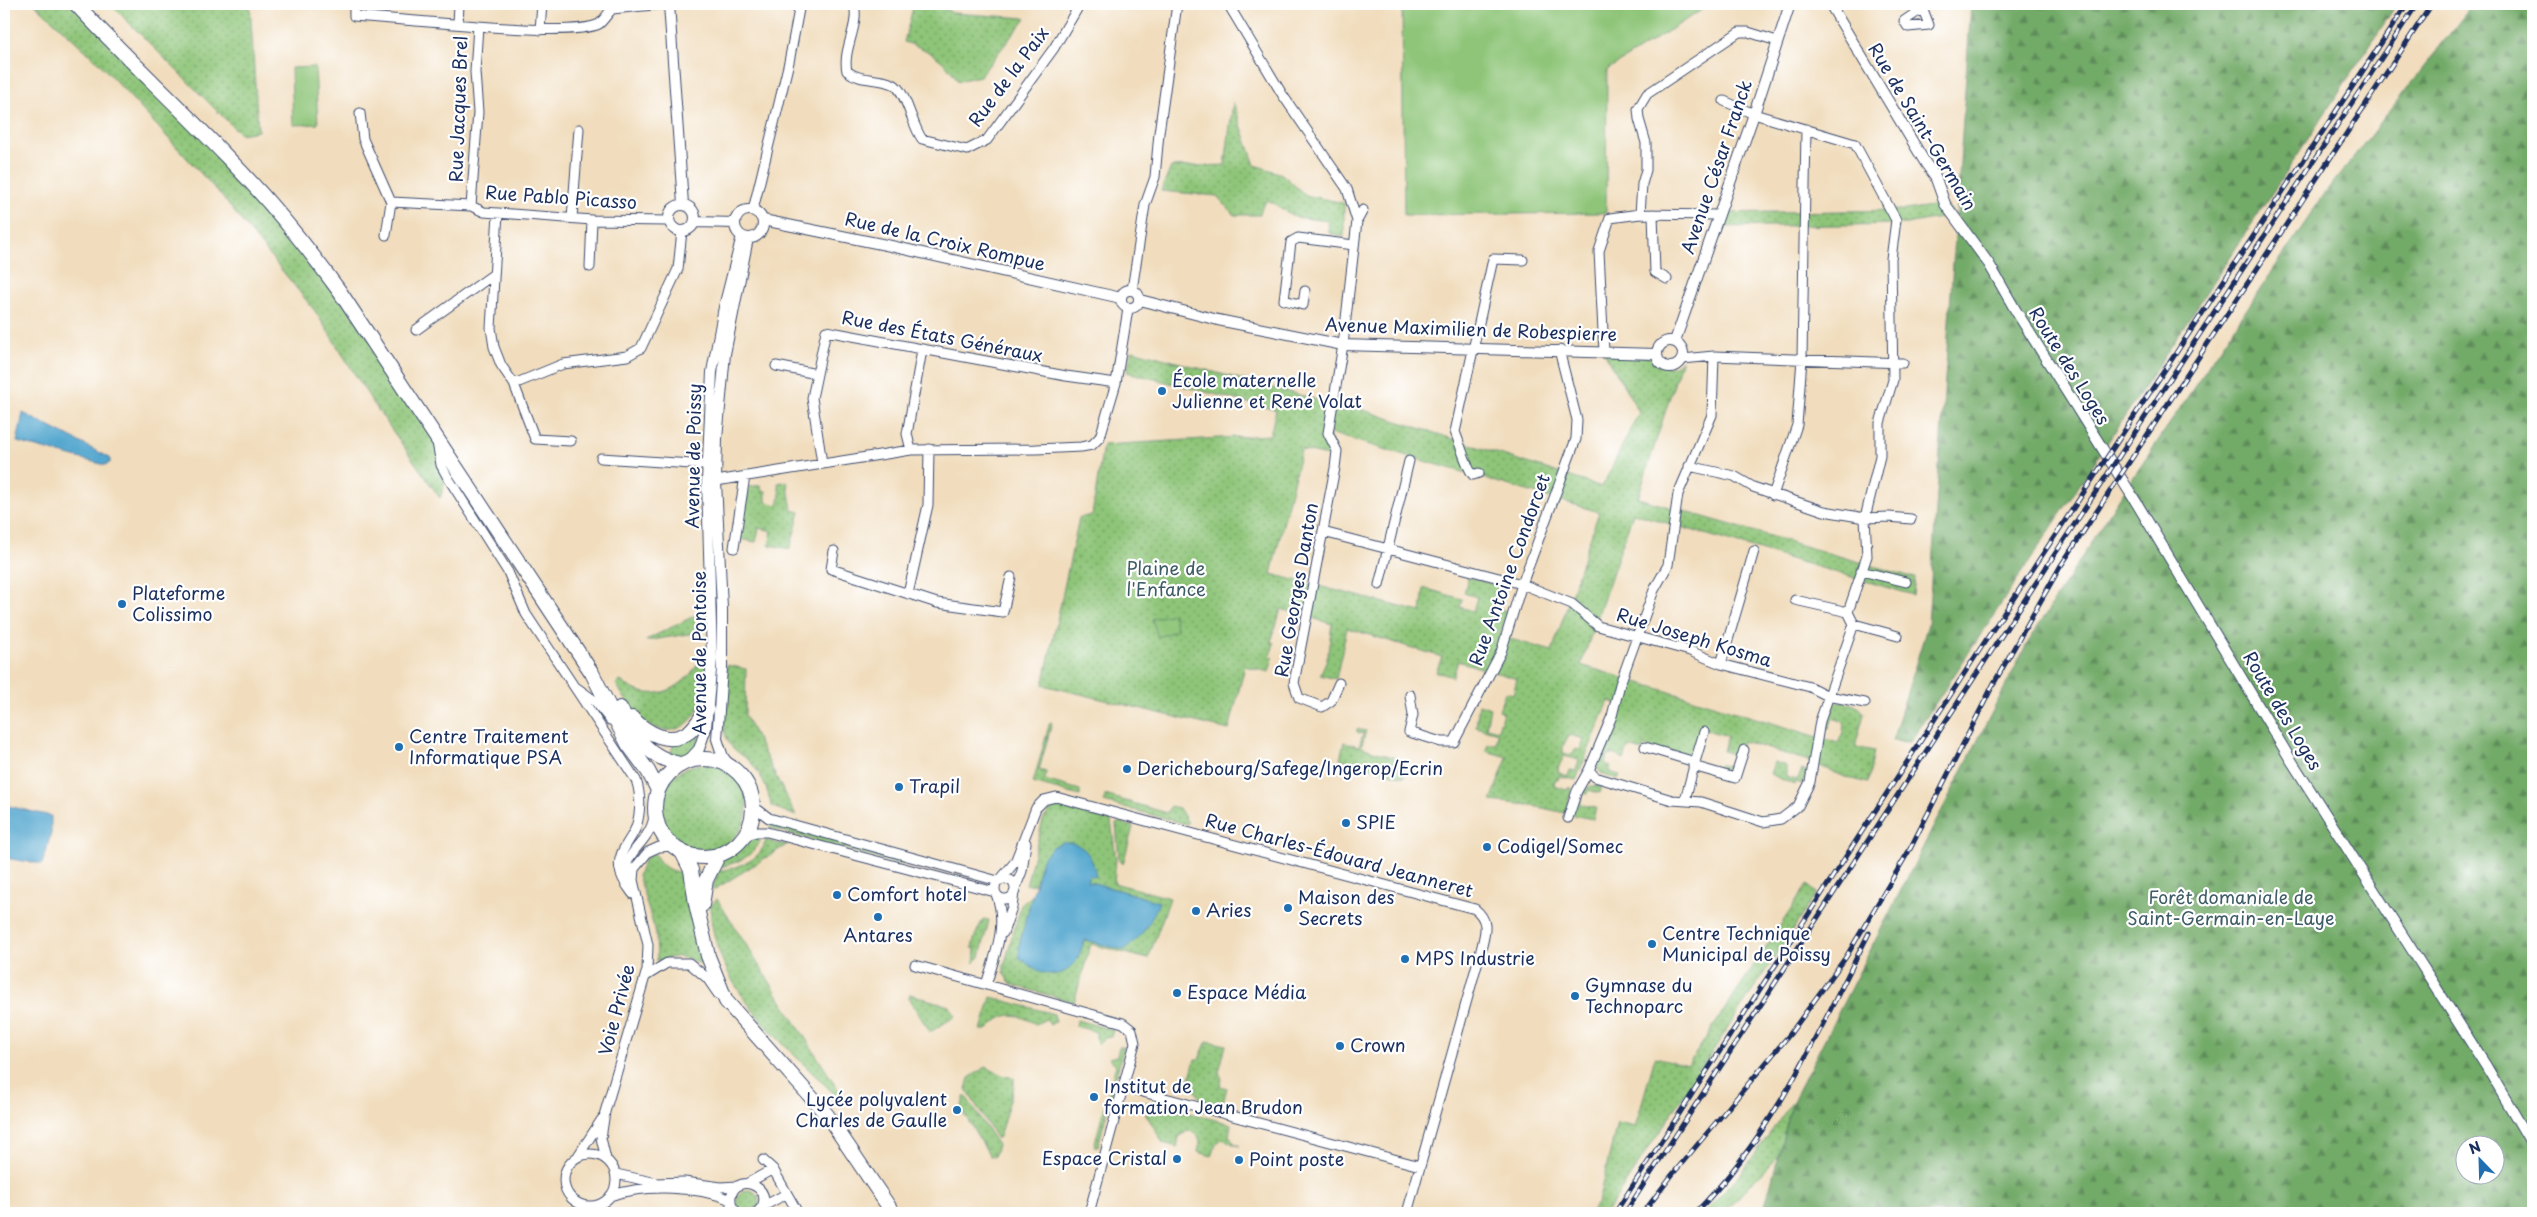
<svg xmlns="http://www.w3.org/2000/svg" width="2537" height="1217" font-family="'Playpen Sans',sans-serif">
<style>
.green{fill:url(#green-dots);stroke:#547a6b;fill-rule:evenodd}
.forest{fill:url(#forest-firs);stroke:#466c63;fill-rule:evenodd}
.pitch{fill:#8ec578;stroke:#547a6b}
.water{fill:#54a7cf;stroke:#386b96}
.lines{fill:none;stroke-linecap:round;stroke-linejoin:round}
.minor-casing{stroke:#3b496c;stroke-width:11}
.tertiary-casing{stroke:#3b496c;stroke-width:12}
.primary-casing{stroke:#3b496c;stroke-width:16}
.minor{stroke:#fff;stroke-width:9}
.tertiary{stroke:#fff;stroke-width:10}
.primary{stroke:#fff;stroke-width:14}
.rail-casing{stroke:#1b2f5e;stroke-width:5}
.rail{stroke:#fff;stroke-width:3;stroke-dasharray:9;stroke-linecap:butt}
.poi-dot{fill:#1f6fb2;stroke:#fff;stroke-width:2}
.labels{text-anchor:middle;stroke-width:4.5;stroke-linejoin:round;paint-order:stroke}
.street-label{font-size:18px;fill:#1b2f5e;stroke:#fff}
.poi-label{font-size:18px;fill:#1b2f5e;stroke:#fff;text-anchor:start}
.park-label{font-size:18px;fill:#3e5c66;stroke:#fff}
</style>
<defs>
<pattern id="green-dots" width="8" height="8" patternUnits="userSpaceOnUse" patternTransform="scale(1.25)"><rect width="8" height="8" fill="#8ec578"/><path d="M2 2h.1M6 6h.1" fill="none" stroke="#73a066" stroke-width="1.8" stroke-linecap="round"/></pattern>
<pattern id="forest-firs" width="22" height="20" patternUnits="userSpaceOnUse" patternTransform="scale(1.25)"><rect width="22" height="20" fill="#72aa68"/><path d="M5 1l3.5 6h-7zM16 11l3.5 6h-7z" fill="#5d8b59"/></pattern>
</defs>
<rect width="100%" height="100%" fill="#fff"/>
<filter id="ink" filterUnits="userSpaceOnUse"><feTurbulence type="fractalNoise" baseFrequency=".02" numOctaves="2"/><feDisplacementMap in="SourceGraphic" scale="10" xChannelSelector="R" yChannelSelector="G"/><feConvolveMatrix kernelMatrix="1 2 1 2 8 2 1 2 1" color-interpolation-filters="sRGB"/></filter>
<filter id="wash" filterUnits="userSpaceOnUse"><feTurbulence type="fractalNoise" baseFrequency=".0096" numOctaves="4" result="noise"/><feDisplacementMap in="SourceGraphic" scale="20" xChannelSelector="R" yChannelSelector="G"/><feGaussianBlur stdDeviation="1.12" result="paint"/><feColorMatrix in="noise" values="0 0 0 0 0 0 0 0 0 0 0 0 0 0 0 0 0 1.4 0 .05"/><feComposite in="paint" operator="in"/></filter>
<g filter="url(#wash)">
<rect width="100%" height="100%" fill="#f1ddbd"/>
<path class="green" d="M35,4H76L307,247L436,437L447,476L440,498L373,403L315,311L219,193L99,63Z
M110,4H250L258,131L240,134Z
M914,4H934L953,13L1026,18L980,76L958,81C945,59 928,49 904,42Z
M1233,102L1255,165L1282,174L1305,195L1344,203V237L1329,233L1328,221L1295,217L1268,200L1262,207L1260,215H1234L1217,196L1161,191L1171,167L1225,165Z
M1945,204L1955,215L1907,224L1714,227L1719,213L1905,210Z
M1132,350L1333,404L1354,407L1602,487L1639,412L1604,352L1657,358C1663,369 1675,370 1682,359L1638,498L1915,578L1913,595L1633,513L1581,665L1838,743L1843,733L1844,722L1833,718L1829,728H1826L1834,704C1842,700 1861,704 1864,714L1855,747L1874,751L1868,783L1845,777L1809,761L1742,741L1734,768L1728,773H1716L1719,765L1733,766L1736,755L1723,751L1727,736L1700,728L1690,760L1644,746L1643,751L1628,747L1624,760L1614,754L1607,755L1605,764L1611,766L1609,772L1620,775L1618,779C1608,776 1598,776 1596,763L1618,704L1609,701L1576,780L1559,776L1558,780H1555L1554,786L1567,790L1569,787L1572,788L1565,813L1529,805L1491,801L1507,757L1486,751L1488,744H1496L1498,733L1476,727L1479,704L1490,708L1486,727L1498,730L1503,712L1499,710L1505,692L1513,694L1517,679L1458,661L1453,677L1436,672L1442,657L1347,628L1336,679L1320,675L1327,659L1332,624L1281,609L1271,642L1274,643L1270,657L1273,658L1269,672L1245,666L1229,730L1043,685L1079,518L1092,515L1103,445L1270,435L1276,410L1127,372ZM1329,433L1599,512L1552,651L1500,636L1507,611L1494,607L1500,586L1468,577L1464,593L1477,597L1473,611L1460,607L1462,599L1424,588L1421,612L1271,574L1301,450L1336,458ZM1569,735L1584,739L1580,750L1575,749L1572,755L1563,753V746ZM1564,756L1579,760L1576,771L1570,770L1568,776L1559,773L1558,768Z
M787,481L792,510L800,512L790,549L769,545L772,531L759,528L756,542L738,539L749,487L761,485L762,492L766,491V502L778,505L780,496L778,483Z
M700,613V632L646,641L650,638Z
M700,659L705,662L706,666C704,679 704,693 700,705C691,728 669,738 647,724C633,715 625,698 616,684L621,681C651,706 685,690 700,659Z
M727,665L746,669L745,715L796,816L771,806C769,791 760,771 749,761C741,753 731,750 727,739C720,723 727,684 727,665Z
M1050,722L1052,723L1039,770L1046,772L1045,780L1080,790V796L1033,783Z
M1357,729L1366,731L1361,747L1408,762L1404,777L1340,759L1344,742L1359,746L1363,734L1357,732Z
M700,731L698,744L687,756L669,758L674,742Z
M1774,762L1786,766V777L1797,780L1802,770L1807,771L1802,784L1796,782L1794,785L1770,774Z
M661 807a43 43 0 1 1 86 0a43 43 0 1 1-86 0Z
M1590,786H1602L1600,793L1588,790L1587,794L1583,793L1580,804L1596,808L1593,819L1572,815L1579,791L1582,792Z
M1105,795L1167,813L1170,806L1179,808L1188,823L1186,824L1104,802Z
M1058,807L1111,821L1116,859L1114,883L1170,898L1148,959L1091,944L1074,1002L1016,986C1008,983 1003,975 1004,966L1021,905L1033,895L1019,946L1077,958L1085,940L1124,949L1159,902L1087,881L1089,875L1042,859L1036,884L1026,885L1043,820L1050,810Z
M772,822L903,859L902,865L770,828Z
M1120,822L1133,827L1123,864L1119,859L1116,824Z
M763,834C755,857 739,862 717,868C728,854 746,839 763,834Z
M766,840L778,844H788L712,891L718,871C738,867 760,862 766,840Z
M654,853C662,867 670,873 686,872L687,875L682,876L685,898L693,903L702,964L679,956L657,961L656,934L638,875L645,859Z
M1807,885L1817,893L1606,1213H1590L1598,1202L1617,1123L1635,1127L1655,1057L1688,1065Z
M717,899L841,1094L837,1097C784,1043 714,990 710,907Z
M983,919L989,920L980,957L974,963L975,948H972L975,936Z
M910,994L949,1006L956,1016L930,1032L909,999Z
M991,997L1054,1014L1056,1021L1050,1025L1046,1019L1036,1024C1014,1012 1004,1011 987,1030H981Z
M1077,1020L1113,1030L1111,1037L1105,1038L1099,1044L1096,1040V1032L1076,1026Z
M1207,1041L1226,1045L1219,1072L1222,1079L1220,1086L1227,1088L1222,1106L1202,1101L1189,1081L1195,1059H1199Z
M1119,1047H1124L1098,1146H1094L1116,1065L1109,1058L1117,1056Z
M986,1067L1002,1075L1014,1078V1086L999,1137L997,1139L966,1089L969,1078Z
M965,1095L998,1145L994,1157L990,1156L961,1109Z
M1793,1101L1778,1156L1723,1213H1704L1742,1172Z
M1146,1102L1231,1124L1229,1135L1235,1144L1240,1146C1233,1145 1228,1141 1222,1139L1216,1144L1212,1156L1198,1152L1200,1143L1199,1137L1189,1130L1179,1137L1177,1147L1163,1143L1144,1111Z
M737 1201a11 11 0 1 1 22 0a11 11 0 1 1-22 0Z"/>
<path class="forest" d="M1971,4H2397L1910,742L1892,741L1928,624Z
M2473,4H2533V1213H1763L1793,1101L2027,644L2116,503L2323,196ZM2464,1144H2494V1174H2464Z"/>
<path class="pitch" d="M1402,4H1711L1607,70L1606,213L1404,215Z
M315,67L318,124L293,125L291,68Z
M1173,614L1177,630L1158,637L1152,619Z"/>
<path class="water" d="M23,413L110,458V463L105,465L17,442Z
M4,805L51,816V834L42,864L4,858Z
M1062,842C1084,842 1093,856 1096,877L1089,875L1087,881L1159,902C1151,922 1142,937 1124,950L1085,940C1081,948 1079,959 1073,965C1055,984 1035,970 1020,958L1019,946L1042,859L1053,847Z"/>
</g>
<g filter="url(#ink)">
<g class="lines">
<defs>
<path id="minor" d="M354,4V16L478,26
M854,4C860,26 842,49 847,71C861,82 877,77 893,84C906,90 912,126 922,139L967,150L987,140L1054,48L1080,4
M1228,4L1282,94L1347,189L1357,221
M1921,4L1929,25L1908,27L1904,21L1923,8
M458,24L459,4
M540,30L542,4
M360,113L363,139L391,202L386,235
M391,202L471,206L484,212L592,220L669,221
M471,206L478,112L475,72L478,26C503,28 578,34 599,24C603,21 608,13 612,9L664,4
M753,210L789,62L800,4
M498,213L491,328L494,347L501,365L514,384L563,364L627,356L641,348L678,269L682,231
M1640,214L1642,184L1646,170V143L1639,119L1638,109L1647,94L1739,32H1748L1777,41
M1653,214L1655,272L1667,279
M572,218L579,129
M590,267L592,220
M1132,290L1145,205L1155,177L1159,133L1177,4
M1305,291L1303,305L1284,300L1291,242L1298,238L1354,245
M416,330L494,274
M1604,352L1599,251L1610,218L1640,214L1718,215
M1714,356L1712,415L1678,494L1668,565L1654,590L1620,684L1612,716L1589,770L1595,777L1672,800L1701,802L1763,822L1781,819L1798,806L1810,782L1820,721L1854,624L1848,612L1867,556L1865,518L1880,456V423L1893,380L1891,259L1896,220L1855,144L1754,114L1724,101
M1682,359L1714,356L1903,363
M776,366L817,374
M514,384L535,439L571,441
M437,442L441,465L447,476L508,572L526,614L636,780C641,794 641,812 636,827C631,841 616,853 620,870C621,879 628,887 633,894
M911,450L907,434L922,350
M601,458L707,465
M822,463L812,398L826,331L1066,376L1116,383
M1689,466L1734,476L1753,487L1824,511L1865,518L1889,517L1911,519
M1479,473L1473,475C1468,471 1459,441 1455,432L1493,259L1523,260
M716,481L911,450L1036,449L1081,447L1092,445L1100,437L1116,383L1128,309
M1773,495L1797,425L1802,359L1806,129
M1323,532L1522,584L1572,604L1598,626L1690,651L1721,664L1810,687L1828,696L1865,703
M734,548L745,476
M834,551L831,569L937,603L1003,612L1011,577
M1861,571L1906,582
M1379,585L1409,461
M908,594L928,505L929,449
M1795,600L1848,612
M1854,624L1898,636
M1721,664L1754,551
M1339,683L1331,701L1322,707L1299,698L1294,683L1335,468L1337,451L1328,433L1343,345L1357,221L1363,210
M577,688L595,701L610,720
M1410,695L1413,715L1409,732L1441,742H1454L1501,652L1522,584L1576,439L1577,420L1559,350
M1645,747L1695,762L1685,800
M1695,762L1704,732
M1693,766L1735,778L1744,750
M752,801L757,809L769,818L998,881
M1568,818L1577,791L1589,770
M744,836L756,832H767L995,892
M995 889a10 10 0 1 1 20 0a10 10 0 1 1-20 0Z
M628,880C620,858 640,848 649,831C653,825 654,818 655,811
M1000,880L1015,862L1036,808L1044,800L1056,797L1475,909C1490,921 1485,933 1481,950L1407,1213
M1015,889L1022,871L1026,843
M1003,933L1012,907L1014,893
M915,965L1123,1023L1132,1030L1135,1043L1089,1213
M646,976L667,963H689L707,978L718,994
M986,985C995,955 1008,925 996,894
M1124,1087L1420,1166
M564 1180a26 26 0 1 1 52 0a26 26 0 1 1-52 0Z
M578,1156L602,1119
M606,1159L601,1138L605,1112L647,970L648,945L633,880L634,869L648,852L659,847L673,846
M763,1160L773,1169L798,1213
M616,1174L657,1183L684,1182L721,1187L737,1186
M748,1183L773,1169
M610,1196C645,1184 698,1186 731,1200
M762,1207L786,1194
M738,1213C733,1209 729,1203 731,1196C739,1168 781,1193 756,1213"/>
<path id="tertiary" d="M669,4L683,204
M1830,4L1926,164L1935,176L1945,204L1989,264L2016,311L2136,502L2289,757L2486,1066L2533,1146
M669 218a13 13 0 1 1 26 0a13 13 0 1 1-26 0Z
M735 224a14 14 0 1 1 28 0a14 14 0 1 1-28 0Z
M763,220L891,246L1121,298
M696,222L735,223
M1121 299a9 9 0 1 1 18 0a9 9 0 1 1-18 0Z
M1140,300L1218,320L1343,345L1656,354
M1657 354a13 13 0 1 1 26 0a13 13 0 1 1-26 0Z
M1675,341L1754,114L1790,4
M688,761L699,749L706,728L712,659L707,481L712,372L724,307L742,236
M731,767L723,757L717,739L722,668V608L716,481L717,439L725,354L748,238"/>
<path id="primary" d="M76,4C125,57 178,105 228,158C269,200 306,245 340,292L592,673L628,744L648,771L658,790
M620,708C637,737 646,757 680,764
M632,718C647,733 670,747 690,731C697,725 701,717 707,710
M655 808a49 49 0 1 1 98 0a49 49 0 1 1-98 0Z
M682,852L691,870L696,904L708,956L726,1001L827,1115L893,1213
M702,905L706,880L719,854"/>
</defs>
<use href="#minor" class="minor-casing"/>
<use href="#tertiary" class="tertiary-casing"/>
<use href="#primary" class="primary-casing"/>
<use href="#minor" class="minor"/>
<use href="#tertiary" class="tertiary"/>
<use href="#primary" class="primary"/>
<defs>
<path id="rail" d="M1615,1213L1984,643L2407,4
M1625,1213L2045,569L2417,4
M1643,1213L1672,1175L1790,1034L1846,957L1910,849L1994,683L2060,567L2432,4
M1695,1213C1774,1134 1819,1031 1869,933"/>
</defs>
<use href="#rail" class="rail-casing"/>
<use href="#rail" class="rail"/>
</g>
</g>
<g class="poi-dot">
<circle cx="1162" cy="391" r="5"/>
<circle cx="122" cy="604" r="5"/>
<circle cx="399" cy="747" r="5"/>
<circle cx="1127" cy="769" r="5"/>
<circle cx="899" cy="787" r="5"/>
<circle cx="1346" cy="823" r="5"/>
<circle cx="1487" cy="847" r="5"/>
<circle cx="837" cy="895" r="5"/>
<circle cx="1288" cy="908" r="5"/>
<circle cx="1196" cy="911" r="5"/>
<circle cx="878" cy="917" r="5"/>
<circle cx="1652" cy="944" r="5"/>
<circle cx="1405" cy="959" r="5"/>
<circle cx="1177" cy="993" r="5"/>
<circle cx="1575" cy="996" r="5"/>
<circle cx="1340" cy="1046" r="5"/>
<circle cx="1094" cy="1097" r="5"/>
<circle cx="957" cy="1110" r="5"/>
<circle cx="1177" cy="1159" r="5"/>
<circle cx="1239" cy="1160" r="5"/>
</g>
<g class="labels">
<g class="street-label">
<text transform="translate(1009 77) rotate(-53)" y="6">Rue de la Paix</text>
<text transform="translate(459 109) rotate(-88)" y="6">Rue Jacques Brel</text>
<text transform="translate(1922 127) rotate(59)" y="6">Rue de Saint-Germain</text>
<text transform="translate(1717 167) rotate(-71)" y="6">Avenue César Franck</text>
<text transform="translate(561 198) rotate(4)" y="6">Rue Pablo Picasso</text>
<text transform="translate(945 242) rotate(13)" y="6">Rue de la Croix Rompue</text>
<text transform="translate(1471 330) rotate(2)" y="6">Avenue Maximilien de Robespierre</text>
<text transform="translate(942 337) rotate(11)" y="6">Rue des États Généraux</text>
<text transform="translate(2069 366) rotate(58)" y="6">Route des Loges</text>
<text transform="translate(694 456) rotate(-89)" y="6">Avenue de Poissy</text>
<text transform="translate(1510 570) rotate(-70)" y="6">Rue Antoine Condorcet</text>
<text transform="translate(1297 590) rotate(-80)" y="6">Rue Georges Danton</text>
<text transform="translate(1694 638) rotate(17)" y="6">Rue Joseph Kosma</text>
<text transform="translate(700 653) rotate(-90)" y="6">Avenue de Pontoise</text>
<text transform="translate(2282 711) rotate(59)" y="6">Route des Loges</text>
<text transform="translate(1339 856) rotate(15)" y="6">Rue Charles-Édouard Jeanneret</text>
<text transform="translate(617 1010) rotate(-75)" y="6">Voie Privée</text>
</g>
<g class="poi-label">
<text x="1172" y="387">École maternelle<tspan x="1172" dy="21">Julienne et René Volat</tspan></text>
<text x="132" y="600">Plateforme<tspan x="132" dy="21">Colissimo</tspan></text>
<text x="409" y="743">Centre Traitement<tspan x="409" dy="21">Informatique PSA</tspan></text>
<text x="1137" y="775">Derichebourg/Safege/Ingerop/Ecrin</text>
<text x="909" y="793">Trapil</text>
<text x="1356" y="829">SPIE</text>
<text x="1497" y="853">Codigel/Somec</text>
<text x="847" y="901">Comfort hotel</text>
<text x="1298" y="904">Maison des<tspan x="1298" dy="21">Secrets</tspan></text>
<text x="1206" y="917">Aries</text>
<text x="1662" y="940">Centre Technique<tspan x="1662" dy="21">Municipal de Poissy</tspan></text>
<text x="878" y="942" text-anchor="middle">Antares</text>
<text x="1415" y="965">MPS Industrie</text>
<text x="1585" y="992">Gymnase du<tspan x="1585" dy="21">Technoparc</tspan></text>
<text x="1187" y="999">Espace Média</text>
<text x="1350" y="1052">Crown</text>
<text x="1104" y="1093">Institut de<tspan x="1104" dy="21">formation Jean Brudon</tspan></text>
<text x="947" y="1106" text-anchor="end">Lycée polyvalent<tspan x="947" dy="21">Charles de Gaulle</tspan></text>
<text x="1167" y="1165" text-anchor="end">Espace Cristal</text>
<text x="1249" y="1166">Point poste</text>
</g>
<g class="park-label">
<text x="1166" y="575">Plaine de<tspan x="1166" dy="21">l'Enfance</tspan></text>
<text x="2231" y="904">Forêt domaniale de<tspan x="2231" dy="21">Saint-Germain-en-Laye</tspan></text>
</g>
</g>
<rect width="2537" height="1217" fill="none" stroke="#fff" stroke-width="20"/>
<g transform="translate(2480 1160) rotate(337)"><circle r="24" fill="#ffffff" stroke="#a4acbf"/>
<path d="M0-4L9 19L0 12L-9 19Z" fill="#1f6fb2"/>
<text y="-8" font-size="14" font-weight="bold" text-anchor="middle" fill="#1b2f5e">N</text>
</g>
</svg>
